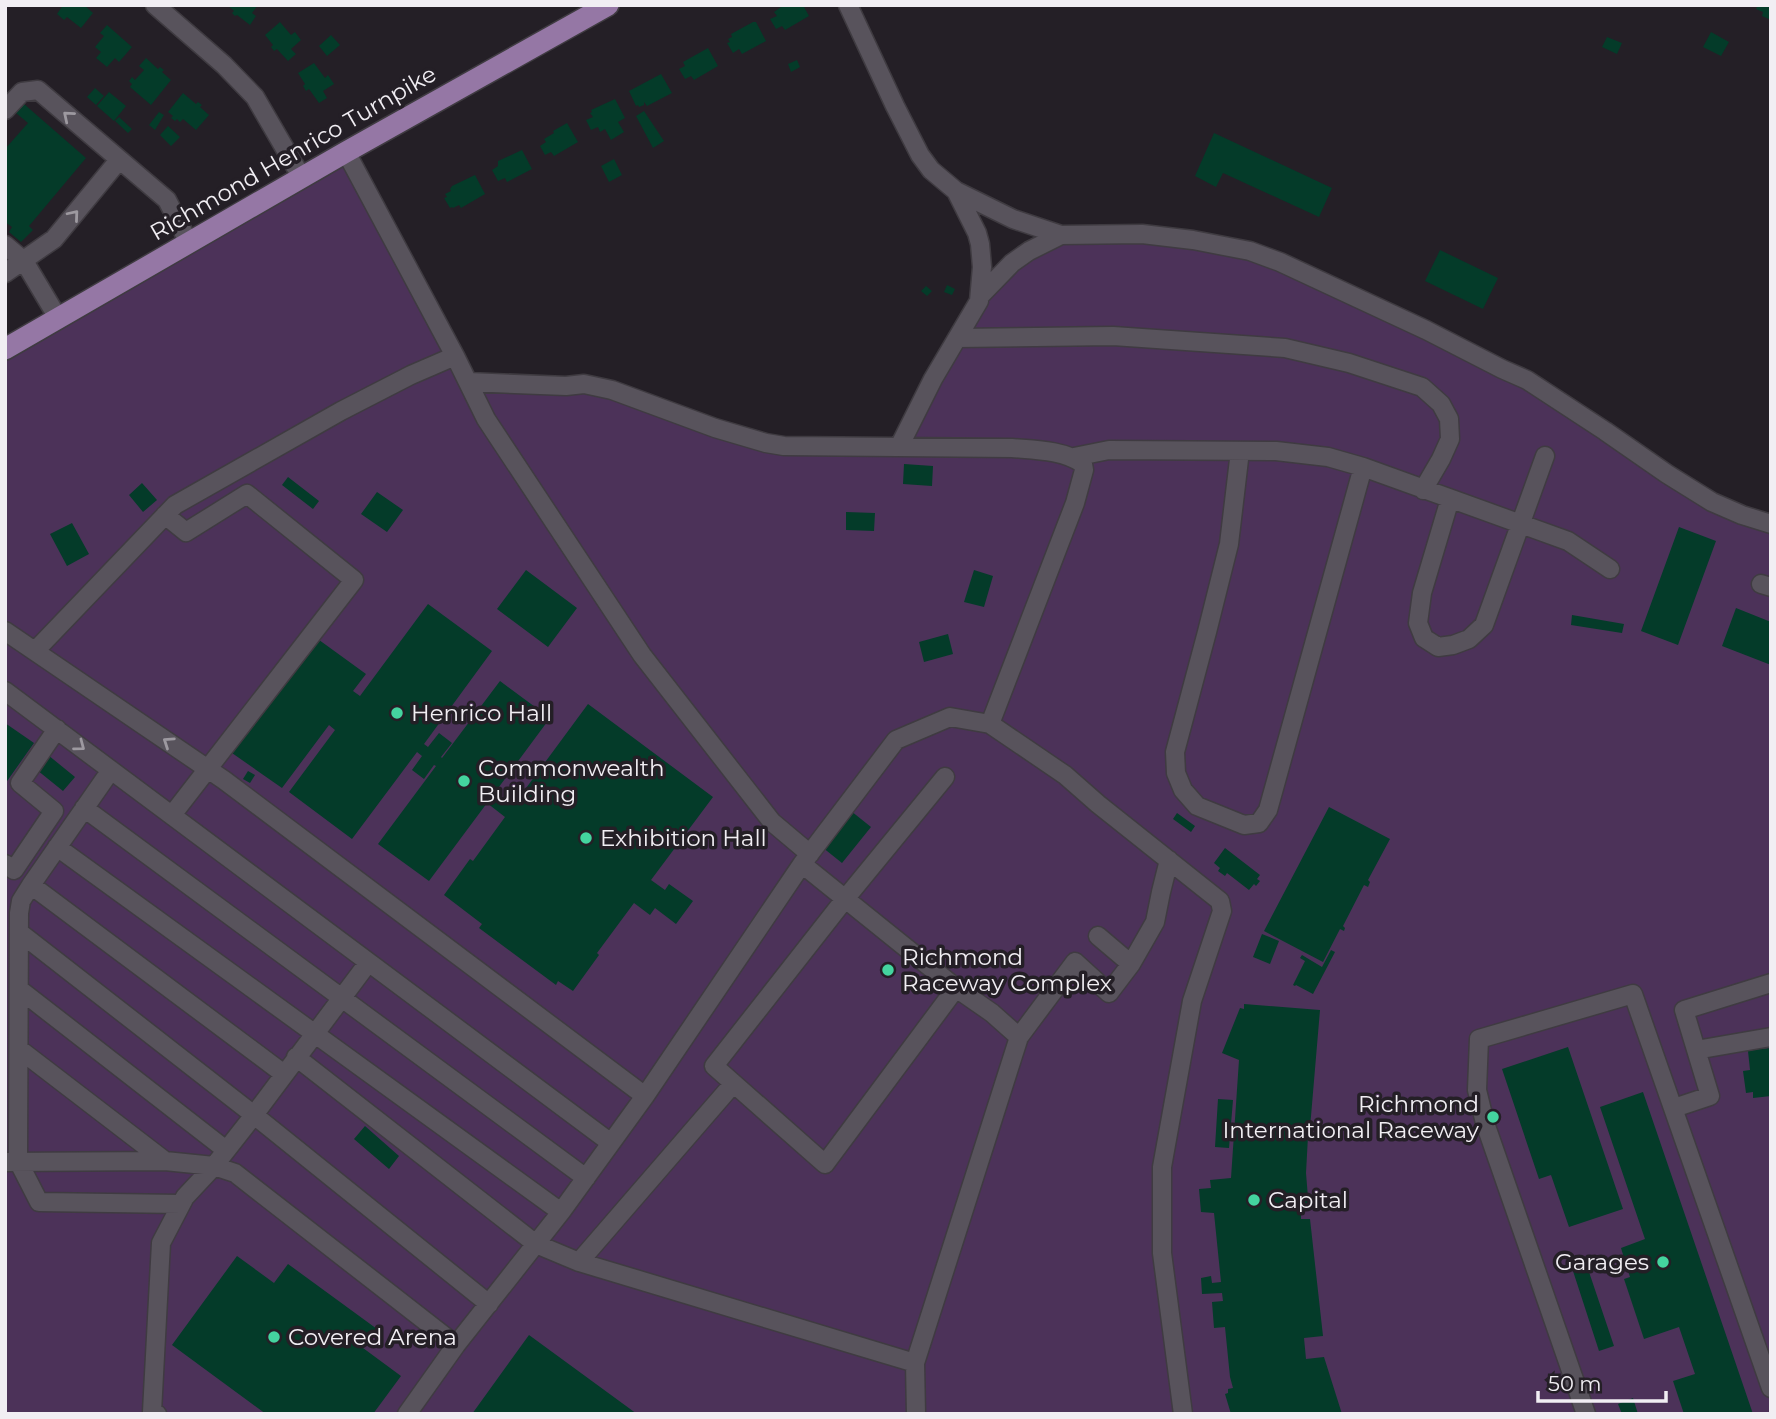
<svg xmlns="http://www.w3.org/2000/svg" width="1776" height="1419" font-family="Montserrat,sans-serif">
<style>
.green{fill:#4c3259}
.building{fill:#043b29}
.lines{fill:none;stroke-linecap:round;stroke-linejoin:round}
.minor-casing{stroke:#3f3b41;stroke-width:21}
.major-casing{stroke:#3f3b41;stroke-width:24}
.minor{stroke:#58535c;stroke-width:18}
.major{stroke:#9577a5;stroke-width:21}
.oneway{stroke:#9d99a0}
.poi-dot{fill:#44d49f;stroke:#241f26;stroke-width:2.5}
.labels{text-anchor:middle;stroke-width:7;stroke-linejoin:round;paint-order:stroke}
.street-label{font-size:23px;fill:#f1eef3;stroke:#241f26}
.poi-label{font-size:23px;fill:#f1eef3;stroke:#241f26;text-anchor:start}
</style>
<rect width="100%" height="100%" fill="#241f26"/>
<path class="green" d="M346,152L468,382L566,386L766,443L899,447L979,301L1061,235L1250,251L1502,369L1656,473L1771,525V1414H5V349Z"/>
<path class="building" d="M63,5H84L93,13L81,28L67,17L64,20L57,14Z
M227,5H258L252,13L256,16L250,25L237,15L235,16L232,13L234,11Z
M784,5H803L809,16L785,30L782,26L776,29L770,19L777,16L774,12Z
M1758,5H1771V20L1762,16L1763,12L1756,9Z
M280,22L291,35L295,32L301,40L291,49L296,54L288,61L277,49L274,51L271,47L273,45L265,35Z
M753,22H756L766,41L742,54L739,49L733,53L727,43L730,42L728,39L732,37L731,34Z
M107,25L132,47L119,62L115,58L107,67L96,58L101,52L95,47L104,36L100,33Z
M1711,32L1729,42L1721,56L1703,47Z
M331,35L340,45L327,56L319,46Z
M1607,37L1622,43L1617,54L1602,47Z
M708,48L718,66L694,80L691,76L685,79L679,69L685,66L683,62Z
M146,58L158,69L160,67L164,70L162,72L171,80L151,105L130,87L132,84L129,81L132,77L135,80L144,70L139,66Z
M797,60L800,67L791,72L788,64Z
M314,63L325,78L328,75L334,84L323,91L327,98L319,103L309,89L306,91L303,86L305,84L298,73Z
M661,74L672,93L647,106L644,102V105L639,107L638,105L636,106L629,91Z
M95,88L104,96L96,105L87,97Z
M109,92L126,106L114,121L97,106Z
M183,93L196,104L198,102L202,105L200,107L209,115L196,130L183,119L180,122L177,119L175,121L171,118L173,116L168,112Z
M615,99L625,118L618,122L624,132L611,140L605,129L600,132L598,127L591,130L586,120L593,117L590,113L592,112L591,110Z
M24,104L86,158L29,226L33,230L21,242L9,232L12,227L5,222V149L28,123L16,113Z
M644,111L664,141L653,148L636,116Z
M159,112L164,115L155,130L149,125Z
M119,117L132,129L128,133L115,121Z
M567,123L578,142L554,156L551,152L545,155L540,146L546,142L544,139L554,133L553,131Z
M168,126L180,137L171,146L160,135Z
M1214,133L1332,188L1319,217L1223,173L1216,187L1195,176Z
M522,150L532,169L507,182L505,178L498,181L492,170L498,166V161Z
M614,159L622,175L609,182L601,166Z
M475,175L485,194L461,208L459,205L453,208L452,207L450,208L444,198L447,197L445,194L451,191L450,189L452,186Z
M1440,250L1498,278L1483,309L1425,281Z
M947,285L955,289L952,295L944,292Z
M926,286L932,291L927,296L921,291Z
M904,464L933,466L932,486L903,484Z
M288,477L319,501L313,509L282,485Z
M142,483L157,500L143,512L129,495Z
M377,492L403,510L387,532L361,514Z
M846,512L875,513L874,531L846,530Z
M72,523L89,554L67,566L50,534Z
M1679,527L1716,541L1678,645L1641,631Z
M526,570L577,608L548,647L497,609Z
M974,570L993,576L984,607L964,602Z
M428,604L492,651L424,744L428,747L439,733L452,743L441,757L442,758L500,681L550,718L493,795L504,803L512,794L518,799L588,704L713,797L651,880L665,890L669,884L693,901L676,924L655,908L650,915L634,903L597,953L599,955L573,991L558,981L556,985L479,928L482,924L444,895L470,859L473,861L505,817L487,803L429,881L378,844L436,766L434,765L424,779L412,770L422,756L417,752L352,839L289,792L335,730L329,725L282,788L232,753L315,637L366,674L353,691L360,696Z
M1736,608L1771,622V665L1722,646Z
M1572,615L1624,624L1622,633L1571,625Z
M948,634L953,654L924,662L919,642Z
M5,723L34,743L5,784Z
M48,755L75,777L63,791L37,770Z
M248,771L255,775L250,783L243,779Z
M1329,807L1390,839L1368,880L1370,882L1368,887L1364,885L1343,926L1345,928L1344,931L1340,929L1323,962L1264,931Z
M851,811L871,827L842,863L822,847Z
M1177,813L1195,826L1191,832L1173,819Z
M1225,848L1260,875L1257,879L1260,881L1256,886L1254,884L1249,890L1227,873L1225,876L1218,871L1220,868L1214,863Z
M1262,934L1279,941L1270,964L1253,957Z
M1331,950L1335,952L1313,994L1296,985L1295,986L1293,985L1305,961L1300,958L1302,955L1322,967Z
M1244,1004L1320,1010L1310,1128L1301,1127L1300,1136H1308L1306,1173L1309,1210L1301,1211V1219H1310L1323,1336L1304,1338L1306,1359L1324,1357L1342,1414H1242L1241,1412L1231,1414L1225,1394L1228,1393V1389L1233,1388L1230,1377L1225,1327L1214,1328L1212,1302L1223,1301L1222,1293L1202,1294L1201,1278L1211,1276L1212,1283L1221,1282L1214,1213L1201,1212L1199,1189L1211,1188L1210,1180L1231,1178L1239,1060L1222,1053L1240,1008L1244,1009Z
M1758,1045L1759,1049L1771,1048V1096L1753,1098V1092L1746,1093L1743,1071L1750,1070L1748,1051L1754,1050V1046Z
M1568,1047L1623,1209L1569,1227L1551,1175L1539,1179L1502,1069Z
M1643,1092L1753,1414H1684L1673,1381L1695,1374L1679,1327L1644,1339L1624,1279L1630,1277L1621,1248L1645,1239L1600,1107Z
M1218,1099L1233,1100L1229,1148L1215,1147Z
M365,1126L399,1156L389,1169L354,1139Z
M237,1256L274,1283L288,1264L377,1329L363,1348L401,1376L373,1414H266L172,1345Z
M1587,1266L1614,1346L1599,1351L1573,1271Z
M529,1335L637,1414H472Z
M1633,1398L1638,1414H1622L1618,1404Z"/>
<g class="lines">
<defs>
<path id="minor" d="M155,5L224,65L255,97L302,178
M848,5L895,106L920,155L931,170L956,191L977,233L980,244L982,267L979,301L933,379L899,447
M5,110L22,92L38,90L167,200L189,243
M346,152L455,356L486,419L642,655L772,822L810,854
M956,191L1013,219L1061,235L1142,234L1193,240L1250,251L1280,262L1426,330L1502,369L1527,380L1605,431L1667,474L1712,502L1742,515L1771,524
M5,245L24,261L58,318
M5,273L54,239L119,160
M980,296L1012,263L1029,251L1061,235
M958,338L1113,336L1285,348L1349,363L1422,387L1441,404L1449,419L1450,439L1441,459L1423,490
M468,382L566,386L584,384L612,390L715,428L766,443L784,446L1012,448C1035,450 1064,450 1083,464L1084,470L1075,503L990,724
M1240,451L1229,544L1207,632L1175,752L1176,773L1183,790L1197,806L1244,825L1259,823L1268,810L1363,467
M1074,457L1109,450L1276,451L1328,457L1363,467L1568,541L1610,569
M1450,499L1422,593L1418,623L1424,638L1438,647L1453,645L1469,639L1484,625L1545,456
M165,515L186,532L247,494L354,580L172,815
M1761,584L1771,587
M5,631L224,780L645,1096
M35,651L175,505L341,411L411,375L455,356
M5,691L611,1143
M111,770L31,885L21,901L19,913L18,1161L39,1202L181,1204
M945,777L845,899L714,1066L825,1164L956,988L992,1013L1019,1037L1075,962L1109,993L1131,964L1155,922L1161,892L1169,860
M84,808L586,1178
M57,847L561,1212
M5,864L14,870L54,811L20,783L57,729
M802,864L956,988
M31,885L284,1074
M19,932L254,1115L489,1304
M1098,936L1131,964
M19,989L226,1150
M19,1049L165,1161
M1696,1050L1771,1037
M296,1057L536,1244L579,1262L915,1363
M1674,1108L1710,1096L1684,1010L1771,983
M5,1162L165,1161L214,1166L235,1173L456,1345
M579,1262L733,1084
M157,1414L152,1412L161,1243L185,1197L214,1166L254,1115L368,963
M407,1414L456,1345L561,1212L611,1143L645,1096L802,864L896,740L950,717L990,724L1065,775L1098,804L1220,901L1222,911L1192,1001L1162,1167V1253L1183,1414
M916,1414L915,1363L1019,1037
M1586,1414L1485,1123L1477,1090L1479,1039L1633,994L1771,1388"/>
<path id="major" d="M5,349L346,152L608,5"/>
</defs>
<use href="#minor" class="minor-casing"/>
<use href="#major" class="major-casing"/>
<use href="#minor" class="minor"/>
<use href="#major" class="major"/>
</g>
<defs><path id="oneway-chevron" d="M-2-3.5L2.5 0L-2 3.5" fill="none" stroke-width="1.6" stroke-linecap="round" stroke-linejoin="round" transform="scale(1.75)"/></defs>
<g class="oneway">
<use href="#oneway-chevron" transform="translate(68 116) rotate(-140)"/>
<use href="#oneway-chevron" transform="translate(74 215) rotate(-50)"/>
<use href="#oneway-chevron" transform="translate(168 742) rotate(-146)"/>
<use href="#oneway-chevron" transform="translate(80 746) rotate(37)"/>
</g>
<g class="poi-dot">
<circle cx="397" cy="713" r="7"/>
<circle cx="464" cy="781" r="7"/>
<circle cx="586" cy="838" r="7"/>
<circle cx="888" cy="970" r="7"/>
<circle cx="1493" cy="1117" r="7"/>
<circle cx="1254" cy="1200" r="7"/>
<circle cx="1663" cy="1262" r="7"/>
<circle cx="274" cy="1337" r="7"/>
</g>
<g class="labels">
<g class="street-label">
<text transform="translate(293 153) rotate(-30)" y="8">Richmond Henrico Turnpike</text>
</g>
<g class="poi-label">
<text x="411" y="721">Henrico Hall</text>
<text x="478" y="776">Commonwealth<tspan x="478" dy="26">Building</tspan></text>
<text x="600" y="846">Exhibition Hall</text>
<text x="902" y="965">Richmond<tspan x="902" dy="26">Raceway Complex</tspan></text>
<text x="1479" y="1112" text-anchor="end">Richmond<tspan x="1479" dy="26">International Raceway</tspan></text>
<text x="1268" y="1208">Capital</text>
<text x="1649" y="1270" text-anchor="end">Garages</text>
<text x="288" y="1345">Covered Arena</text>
</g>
</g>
<rect width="1776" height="1419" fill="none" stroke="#f1eef3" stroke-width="14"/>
<path d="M1538 1391v10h128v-10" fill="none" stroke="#f1eef3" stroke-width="3.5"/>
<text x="1548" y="1391" font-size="21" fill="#f1eef3" stroke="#241f26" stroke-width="5" paint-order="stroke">50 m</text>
</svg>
